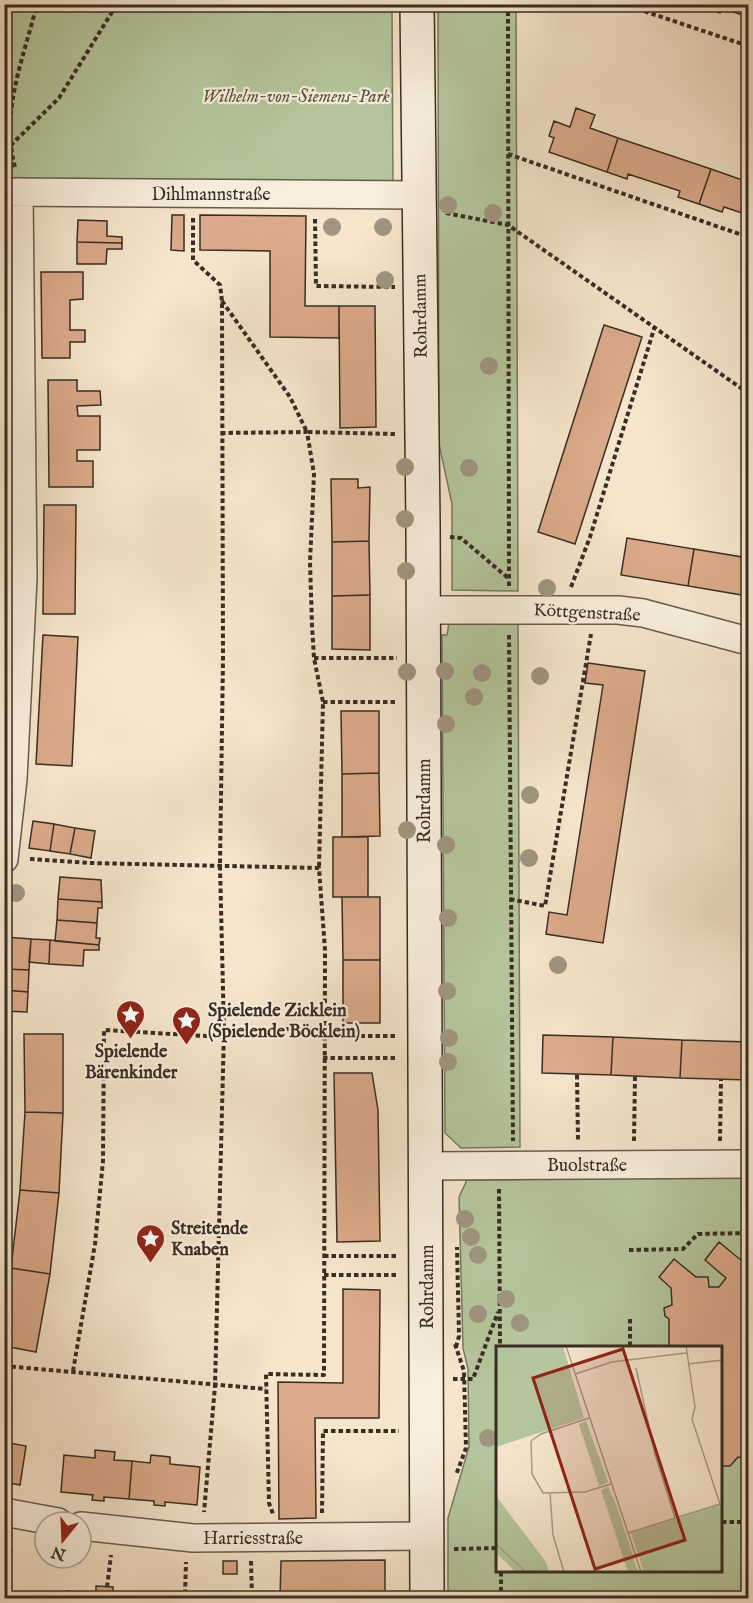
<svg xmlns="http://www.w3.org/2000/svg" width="753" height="1603" font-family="'IM FELL English',serif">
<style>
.green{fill:#b5c69c;stroke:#777a60;stroke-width:1.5;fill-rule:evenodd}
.building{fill:#dbaa8a;stroke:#392d24;stroke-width:1.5}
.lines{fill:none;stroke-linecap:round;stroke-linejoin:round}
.minor-casing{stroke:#685b4e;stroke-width:30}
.secondary-casing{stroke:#392d24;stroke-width:36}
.path{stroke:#392d24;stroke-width:4;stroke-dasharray:4.5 3;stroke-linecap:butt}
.minor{stroke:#f8eedd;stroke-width:27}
.secondary{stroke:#f8eedd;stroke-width:33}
.tree{fill:#9f9580}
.labels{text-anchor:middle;stroke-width:4.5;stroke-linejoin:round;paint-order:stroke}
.park-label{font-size:18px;font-style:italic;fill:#585342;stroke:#f8eedd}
.street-label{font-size:18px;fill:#392d24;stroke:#f8eedd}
.poi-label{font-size:18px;font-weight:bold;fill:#392d24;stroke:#f8eedd;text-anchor:start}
.inset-road{fill:none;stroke:#aa9b88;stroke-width:1.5}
.view{fill:#8f2418;fill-opacity:0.15;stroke:#8f2418;stroke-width:3}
.inset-edge{fill:none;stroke:#392d24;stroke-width:3}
</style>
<rect width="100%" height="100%" fill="#f5e5cb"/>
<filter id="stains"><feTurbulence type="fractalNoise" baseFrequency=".00333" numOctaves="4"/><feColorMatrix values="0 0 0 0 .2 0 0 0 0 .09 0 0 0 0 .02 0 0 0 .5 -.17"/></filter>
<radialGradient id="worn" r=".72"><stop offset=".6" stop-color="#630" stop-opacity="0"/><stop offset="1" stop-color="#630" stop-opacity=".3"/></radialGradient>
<path class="green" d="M4,5H392L393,190L5,185Z
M438,5H516L518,591L452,590V504L439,444Z
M518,621L520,1147L461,1148L445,1133L442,635H447L449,623Z
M748,1177V1598H448V1518L469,1447L468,1369L463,1348L459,1197L467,1180ZM498,1348H722V1572H498Z"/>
<path class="building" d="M698,4H748V17L722,8L720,13Z
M576,108L595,115L590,128L618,138L607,172L549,152L554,138L549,136L554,121L570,127Z
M618,138L711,169L699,204L678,197L680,191L628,174L627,179L607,172Z
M711,169L748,182V215L724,207L722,212L699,204Z
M172,215H184V251L171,250Z
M200,215L306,216L305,306H339V338L270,337V251L200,250Z
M78,220L107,221V236L122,237V243L77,242Z
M77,242L122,243V249H107L106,264H77Z
M41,272H83V299L70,300V330H85V342H70V358H42Z
M339,306H375L376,427L340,428Z
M604,325L642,337L575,544L538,532Z
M48,380H77V391H100L101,405L77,406L78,416H100V450H77V461H93V487H49Z
M331,479H358V488L370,487L369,541L332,542Z
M4,503H6V616H4Z
M44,505H76L75,614H43Z
M627,538L694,549L688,586L621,575Z
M369,541L370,595L332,596V542Z
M694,549L748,558V596L688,586Z
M370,595V650L332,649V596Z
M43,635L78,637L72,766L36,764Z
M588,663L645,671L603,943L546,934L549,912L567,915L603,685L585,683Z
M341,711H379V773L342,774Z
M379,773L380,836L342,837V774Z
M33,821L54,824L50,851L29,848Z
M54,824L75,828L70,854L50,851Z
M75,828L95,831L91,858L70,854Z
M333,837H368V897H333Z
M60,877L101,880L102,902L58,899Z
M342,897H380V960H343Z
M58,899L102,902V908H98L97,923L57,920Z
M57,920L97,923L96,938H100L99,945L55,941Z
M4,937L31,939L29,970L4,969Z
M31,939L50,940L49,964L29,962Z
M50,940L99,945V950H84L83,966L49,964Z
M343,960H380V1023H343Z
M4,969L29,970L28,992L4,990Z
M4,990L28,992L27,1012L4,1011Z
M24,1034H63V1113L25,1112Z
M543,1035L613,1037L611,1075L542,1073Z
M613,1037L682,1040L680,1078L611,1075Z
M682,1040L748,1042V1080L680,1078Z
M334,1073H372L378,1110L380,1241L337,1242Z
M25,1112L63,1113L59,1193L20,1190Z
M20,1190L59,1193L50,1274L11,1268Z
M719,1242L748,1266V1459L738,1457L730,1466H722V1348H669V1319L665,1316L664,1308L672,1305L671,1288L659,1277L674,1259L696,1277H708L709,1287H719L726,1278L705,1260Z
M11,1268L50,1274L36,1352L4,1346V1303Z
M343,1289L380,1290L379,1418H315L316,1518L279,1519L278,1382L343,1383Z
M4,1442L26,1446L20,1485L4,1482Z
M95,1450L115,1452L114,1460L132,1461L129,1499L104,1497V1501L92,1500L93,1495L61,1492L64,1455L95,1458Z
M151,1455L170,1457V1464L200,1467L197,1505L165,1502V1506L154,1505V1501L129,1499L132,1461L150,1463Z
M4,1547L12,1549L4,1586Z
M385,1560V1598H280L281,1561Z
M223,1561H237V1574H223Z
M96,1586L113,1587V1595L150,1598H66L67,1591L96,1594Z
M178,1594L194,1595V1598H177Z"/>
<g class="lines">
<defs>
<path id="minor" d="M4,192L417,195
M423,610H618L643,613L748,641
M4,859L13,779L23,578L19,192
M426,1166L748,1164
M4,1512L58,1522
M81,1526L193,1538L426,1536"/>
<path id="secondary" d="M417,4L423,524L427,1598"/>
</defs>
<use href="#minor" class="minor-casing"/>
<use href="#secondary" class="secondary-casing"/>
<path class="path" d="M508,4L509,586
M623,4L748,46
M4,145L9,147L59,98L117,4
M508,154L748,237
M15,167C0,112 24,57 37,4
M446,213L508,225L748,393
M193,218V260L220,285L222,301L223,658L220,866L224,1031L215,1386L204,1512
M315,219L316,286L395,287
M222,301L290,397L307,432L395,434
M221,433L307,432L314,474L310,562L312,625L314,658L323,702L319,868
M450,537L461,538L508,578
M571,587L590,537L654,329
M509,635L513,1141
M314,658H397
M323,702H397
M30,859L89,863L319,868L325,950L324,1375L266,1374L269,1503L273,1514
M510,899L545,906L591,634
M224,1031L325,1028
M323,1036H397
M323,1058H397
M577,1075L578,1140
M634,1141L635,1076
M720,1141L721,1079
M499,1189L500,1348
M629,1250L683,1249L698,1234L748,1233
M324,1256H398
M324,1275H398
M630,1319V1348
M455,1344L464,1371L466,1448L456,1475
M456,1347L459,1336L457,1247
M4,1366L266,1389
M73,1371L95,1244L103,1161L104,1030L223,1037
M453,1379H473L498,1312
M322,1513L323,1431H399
M722,1522H748
M454,1549L498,1548
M251,1561L252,1598
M501,1572V1598
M107,1587L111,1555
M185,1594L186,1562"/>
<use href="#minor" class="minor"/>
<use href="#secondary" class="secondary"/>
</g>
<g class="tree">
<circle cx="448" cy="205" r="9"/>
<circle cx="493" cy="213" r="9"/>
<circle cx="332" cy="227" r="9"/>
<circle cx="383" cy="227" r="9"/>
<circle cx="385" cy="280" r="9"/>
<circle cx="489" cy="366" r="9"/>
<circle cx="405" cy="467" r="9"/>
<circle cx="469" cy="468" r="9"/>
<circle cx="405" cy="519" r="9"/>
<circle cx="406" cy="571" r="9"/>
<circle cx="547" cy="588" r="9"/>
<circle cx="445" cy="671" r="9"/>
<circle cx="407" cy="672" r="9"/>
<circle cx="482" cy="673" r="9"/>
<circle cx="540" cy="676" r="9"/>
<circle cx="474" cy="697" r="9"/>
<circle cx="446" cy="724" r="9"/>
<circle cx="530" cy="795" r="9"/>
<circle cx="407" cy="830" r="9"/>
<circle cx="446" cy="845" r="9"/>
<circle cx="529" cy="858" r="9"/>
<circle cx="16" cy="893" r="9"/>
<circle cx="448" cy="918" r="9"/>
<circle cx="558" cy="965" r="9"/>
<circle cx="447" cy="991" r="9"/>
<circle cx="449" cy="1038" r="9"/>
<circle cx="448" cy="1062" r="9"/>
<circle cx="465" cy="1219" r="9"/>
<circle cx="471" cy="1237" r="9"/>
<circle cx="478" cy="1255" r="9"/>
<circle cx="506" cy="1299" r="9"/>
<circle cx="478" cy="1314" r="9"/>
<circle cx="520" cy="1323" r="9"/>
<circle cx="488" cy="1438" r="9"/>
</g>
<defs>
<symbol id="sight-pin" viewBox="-11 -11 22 30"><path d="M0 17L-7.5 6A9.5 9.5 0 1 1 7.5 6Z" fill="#8f2418" stroke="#f8eedd"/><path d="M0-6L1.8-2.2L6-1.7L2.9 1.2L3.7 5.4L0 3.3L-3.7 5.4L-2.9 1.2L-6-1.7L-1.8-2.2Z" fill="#fff"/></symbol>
</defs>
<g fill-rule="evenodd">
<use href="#sight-pin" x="114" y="998" width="33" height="45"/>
<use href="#sight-pin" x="170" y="1004" width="33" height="45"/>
<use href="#sight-pin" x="134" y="1222" width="33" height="45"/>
</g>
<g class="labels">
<g class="park-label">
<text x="296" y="102">Wilhelm-von-Siemens-Park</text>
</g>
<g class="street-label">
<text x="211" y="200">Dihlmannstraße</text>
<text transform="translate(420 316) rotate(-91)" y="6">Rohrdamm</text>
<text transform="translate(587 612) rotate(3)" y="6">Köttgenstraße</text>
<text transform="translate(424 801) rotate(-90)" y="6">Rohrdamm</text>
<text x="587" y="1171">Buolstraße</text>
<text transform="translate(427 1287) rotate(-90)" y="6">Rohrdamm</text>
<text x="253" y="1544">Harriesstraße</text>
</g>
<g class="poi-label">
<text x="208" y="1016">Spielende Zicklein<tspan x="208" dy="21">(Spielende Böcklein)</tspan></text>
<text x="131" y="1057" text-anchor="middle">Spielende<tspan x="131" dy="21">Bärenkinder</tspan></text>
<text x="171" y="1234">Streitende<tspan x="171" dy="21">Knaben</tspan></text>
</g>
</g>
<g transform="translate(496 1346)">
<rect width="226" height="226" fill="#f5e5cb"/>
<path d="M0,0H67L88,72L0,101ZM90,75L112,136L103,140L83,78ZM112,141L120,158L142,226H132L105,144ZM0,150L50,216L53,226H20L0,207ZM226,158V226H148L135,187Z" fill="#b5c69c"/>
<path class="inset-road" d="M70,0L145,226M190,0L199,61L196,73L224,158M192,18L227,14M140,22L159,108L179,172M79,28L116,16L190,7M35,95L36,128L47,147L89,146L115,138M35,95L45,88L93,72M54,147L57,189L68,226M132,187L224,158M0,198L30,226"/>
<path class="view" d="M127,3L189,194L99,223L37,32Z"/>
<rect width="226" height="226" class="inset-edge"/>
</g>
<rect width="753" height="1603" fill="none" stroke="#f5e5cb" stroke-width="24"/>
<rect x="6" y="6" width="741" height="1591" fill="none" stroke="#392d24" stroke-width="3"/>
<rect x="12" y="12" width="729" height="1579" fill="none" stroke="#392d24" stroke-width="1.5"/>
<g transform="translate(63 1540) rotate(198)"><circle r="28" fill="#f8eedd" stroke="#aca193" stroke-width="1.5"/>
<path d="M0-4.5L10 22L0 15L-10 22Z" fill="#8f2418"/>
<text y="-9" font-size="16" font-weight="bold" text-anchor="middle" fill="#392d24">N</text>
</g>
<rect width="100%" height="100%" filter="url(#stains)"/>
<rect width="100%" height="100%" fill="url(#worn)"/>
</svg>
